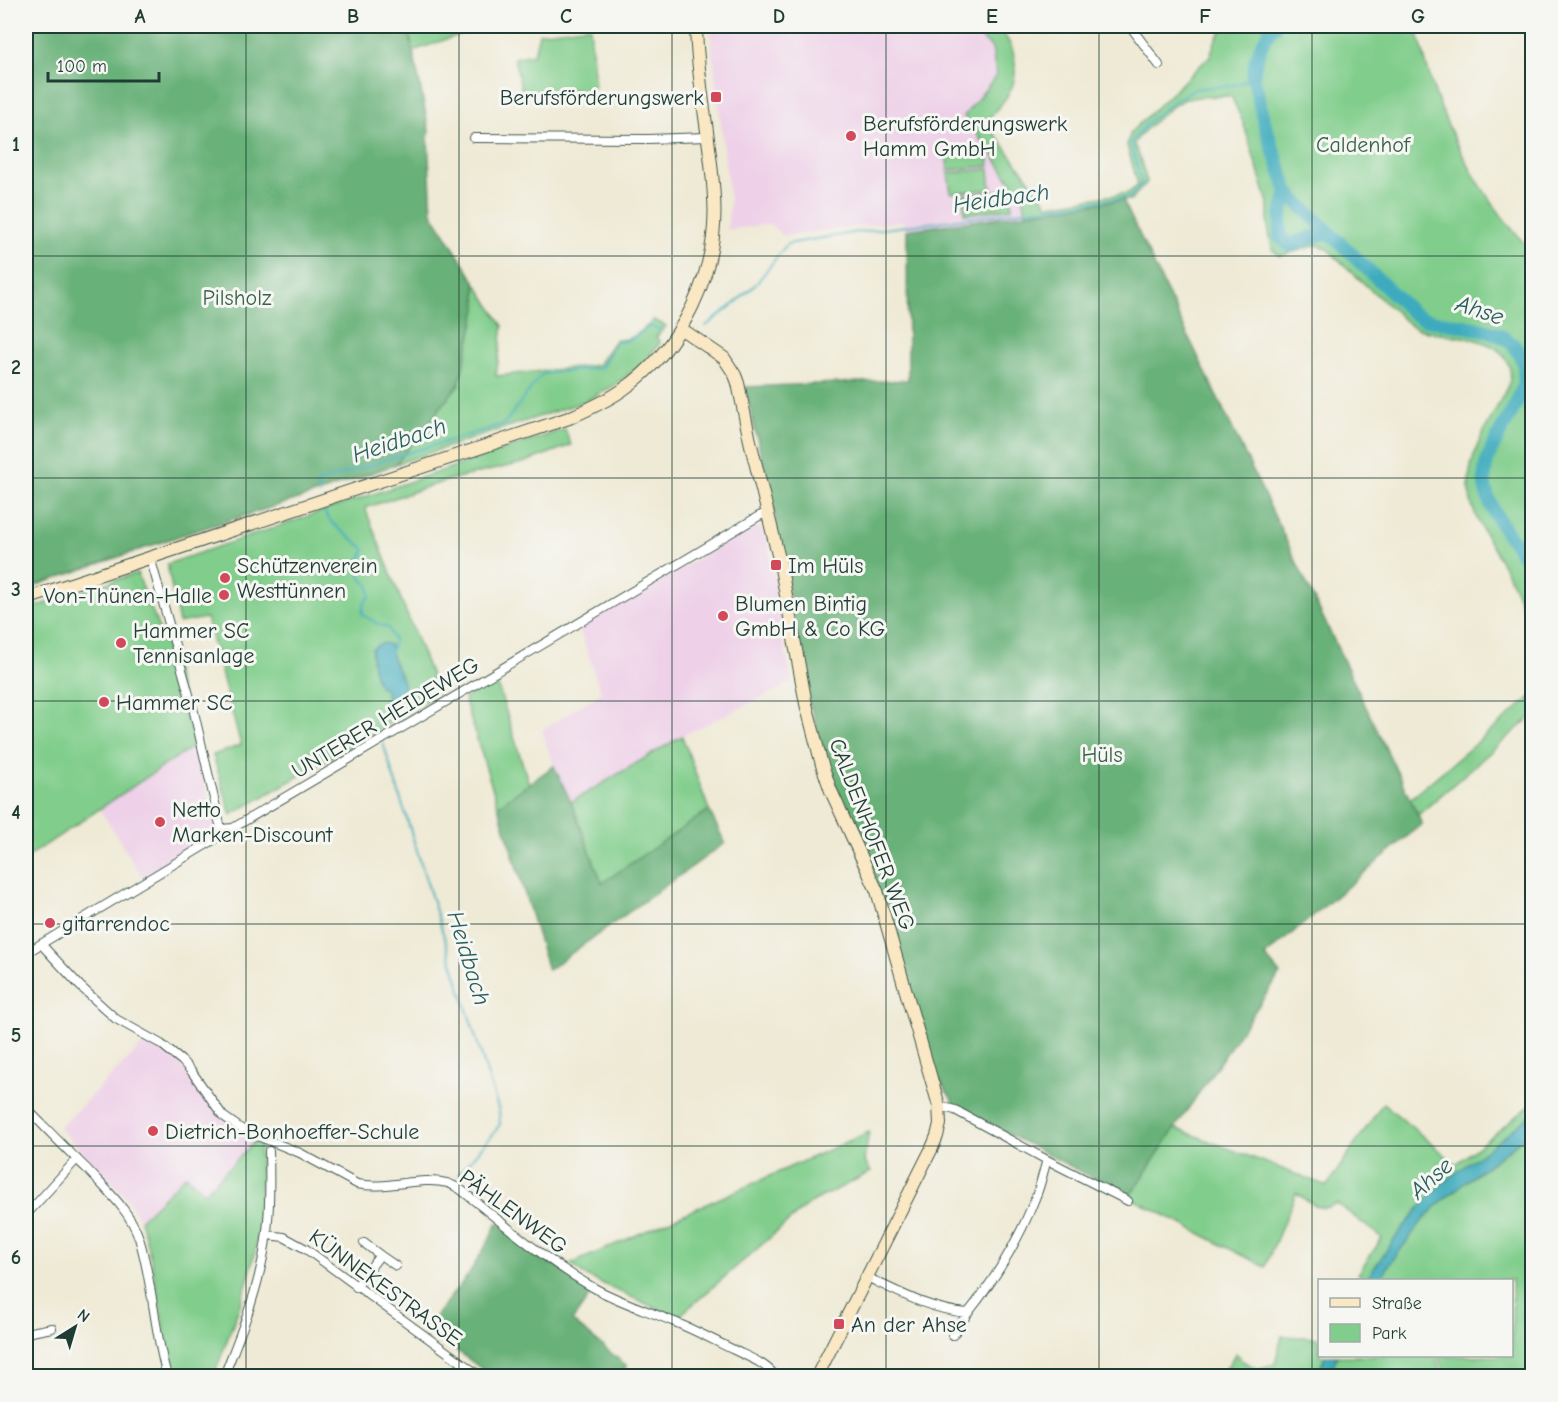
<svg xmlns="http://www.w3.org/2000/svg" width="1558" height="1402" font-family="'Comic Neue',sans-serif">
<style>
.built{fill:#eed0e8}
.green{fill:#81ce8c;stroke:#508660;stroke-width:1.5}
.forest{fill:#68b178;stroke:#447756;stroke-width:1.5}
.water{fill:#3eabbd;stroke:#2e7478;stroke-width:1.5}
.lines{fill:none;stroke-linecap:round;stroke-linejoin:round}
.stream{stroke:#3eabbd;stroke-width:2}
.river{stroke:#3eabbd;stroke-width:14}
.minor-casing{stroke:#3e574c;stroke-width:10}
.secondary-casing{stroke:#3e574c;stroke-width:14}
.minor{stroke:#fff;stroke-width:8}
.secondary{stroke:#fae7c3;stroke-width:12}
.grid{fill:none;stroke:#1f3d34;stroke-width:1.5;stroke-opacity:0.55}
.poi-dot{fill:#d1495b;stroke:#f6f6f2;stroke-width:2}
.labels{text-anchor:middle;stroke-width:6;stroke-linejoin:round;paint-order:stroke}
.poi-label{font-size:22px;fill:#1f3d34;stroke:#f6f6f2;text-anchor:start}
.park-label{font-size:22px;fill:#38614a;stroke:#f6f6f2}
.street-label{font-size:22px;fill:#1f3d34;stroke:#f6f6f2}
.water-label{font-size:24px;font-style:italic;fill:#285e5d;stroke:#f6f6f2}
.neatline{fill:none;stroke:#1f3d34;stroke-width:2}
.grid-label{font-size:20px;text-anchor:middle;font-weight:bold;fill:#1f3d34}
</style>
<rect width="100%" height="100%" fill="#f6f6f2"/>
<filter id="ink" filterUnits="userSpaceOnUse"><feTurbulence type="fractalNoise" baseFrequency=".0167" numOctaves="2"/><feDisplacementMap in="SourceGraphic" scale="12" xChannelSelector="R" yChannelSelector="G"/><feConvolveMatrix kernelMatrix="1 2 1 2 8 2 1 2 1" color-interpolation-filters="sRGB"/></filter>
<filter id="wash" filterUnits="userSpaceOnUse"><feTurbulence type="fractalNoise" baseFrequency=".008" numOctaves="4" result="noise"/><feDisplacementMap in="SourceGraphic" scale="24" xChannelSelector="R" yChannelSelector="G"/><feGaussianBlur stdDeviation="1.35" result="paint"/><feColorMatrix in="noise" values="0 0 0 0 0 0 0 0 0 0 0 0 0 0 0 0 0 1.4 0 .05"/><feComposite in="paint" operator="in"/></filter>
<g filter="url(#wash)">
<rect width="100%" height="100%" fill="#efead5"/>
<path class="built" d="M711,26H988L1002,69L969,121L1024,201L1026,213L907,230L903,221L783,236L770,224L727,230L730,202L712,49Z
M753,527H759L764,531L777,582L785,629L782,635L792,683L682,736L571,802L554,766L542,730L601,693L579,627Z
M195,745L216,832L142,877L99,808Z
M146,1041L161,1047L179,1063L221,1117L258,1138L204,1193L186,1176L140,1220L126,1198L59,1128Z"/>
<path class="green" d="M408,26H484L413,51Z
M590,26L595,87L523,96L514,58L534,54L539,33Z
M904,26H952L904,32Z
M957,26H994C998,30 1004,34 1007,39C1016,52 1018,74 1011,89C1006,101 994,112 986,122L1048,205L1128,193L1138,185L1127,145L1131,132L1210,56L1216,39L1225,26H1444L1418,34C1425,56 1429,80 1438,101C1459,156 1492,209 1532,252V638C1526,612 1517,591 1504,567C1489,539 1467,513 1469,480C1471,449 1487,428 1500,401C1503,395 1508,387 1510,380C1512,371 1508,362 1503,355C1485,333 1438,338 1414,327C1407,324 1401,317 1396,312C1372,292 1349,269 1326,248L1317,245L1280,256L1272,249L1268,226V203L1243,122L1231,96C1218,96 1195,96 1183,100C1173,104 1139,133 1134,144L1140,158L1147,182L1131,200H1123L1026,213L1024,201L988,148L989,166L948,170L946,151L986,147L964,116L996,76L992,48L979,36Z
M989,169L991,189L951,193L948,173Z
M1010,189L1012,208L965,214L963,195Z
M475,282L503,326L496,376L598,365L615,340C635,340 640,332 654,320L666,326L656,337L660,343L643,363L615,385L586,401L396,464L459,384L477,309Z
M565,429L571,445L523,463L448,480L365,508L438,693L367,737L231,815L213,755L241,745L206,618L179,623L167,564Z
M137,573L175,669L191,735L195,745L26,858V610Z
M496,680L529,784L498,806L464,698Z
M1532,696V716L1418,815L1410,799Z
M682,736L709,810L602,884L571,802Z
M1383,1103L1456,1164L1532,1104V1113L1498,1142L1451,1177L1436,1191L1415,1213L1367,1279L1358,1274L1382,1238L1336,1203C1321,1215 1310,1201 1296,1193L1265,1267L1129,1197L1175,1128L1327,1186Z
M1532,1130V1376H1448L1437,1356H1512V1280H1379C1394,1254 1419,1221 1442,1201C1471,1176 1505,1156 1532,1130Z
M869,1132L864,1161L871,1172L810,1203L677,1318L586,1276L571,1264Z
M258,1138L262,1142L260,1143C260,1175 262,1208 257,1240C250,1286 229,1333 214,1376H175C167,1356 165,1333 161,1312C156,1280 150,1250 140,1220L186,1175L204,1193Z
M1282,1336L1319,1338L1320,1356H1325L1318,1376H1221L1236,1353L1241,1360L1257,1369L1275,1364Z
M1337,1356H1434L1444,1376H1327Z"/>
<path class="forest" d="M26,26H408L429,130L428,139L432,213L475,282L477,308L459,384L396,464L318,493L185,534L26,589Z
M1123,200L1422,824L1265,956L1280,974L1177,1125L1129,1197L957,1107L935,1074L848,820L827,765L810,705L774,511L745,387L908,380L907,230Z
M554,766L571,802L602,883L709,810L725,843L548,970L498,806Z
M497,1223L593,1291L572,1321L627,1366L619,1376H495L482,1369L426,1328L468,1275L484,1249Z"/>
<path class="water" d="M385,643L390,645C391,651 392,658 395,664C401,678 409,686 398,700L392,702L387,698L385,688L380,687C374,677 371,660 372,649L377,645Z
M1532,1113V1130L1521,1140L1469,1179L1442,1201L1423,1220L1386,1269L1380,1280H1366C1391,1243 1417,1205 1452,1176C1478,1155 1507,1136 1532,1113Z
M1325,1356H1337L1329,1376H1318Z"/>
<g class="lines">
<path class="stream" d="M706,326L734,304L756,284L787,244L852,233L1130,197L1142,184L1131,143C1143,124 1160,111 1179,98C1184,95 1189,91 1195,89C1215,85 1236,90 1253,76
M320,495L317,483L388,459L504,424L542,374L601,368L616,342C630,342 640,334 650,326L660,329
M322,504C327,527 350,534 365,550L356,567L362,580L369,586L370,596L364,603L362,614L376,623L388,628L394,640L391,653
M387,713L392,702
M383,743L499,1111L500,1124L494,1133L458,1175"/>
<path class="river" d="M1275,26L1271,29L1262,44L1256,59L1253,76L1265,125L1288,193L1414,314L1423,319C1447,324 1477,326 1499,335C1507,339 1515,345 1519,353C1544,394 1478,440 1485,485C1490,516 1515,542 1532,567
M1288,193L1281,215L1280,237L1289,245L1328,232"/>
</g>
</g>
<g filter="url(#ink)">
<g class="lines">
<defs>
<path id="minor" d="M1130,26L1159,65
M474,138L648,139L707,137
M150,557L194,712L221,829
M221,829L233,828L759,516L767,513
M41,944L80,986L116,1019L161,1044L182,1061L192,1072L223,1116L243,1130L300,1153L357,1184C387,1190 420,1176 447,1183C451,1184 456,1187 460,1189C504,1224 547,1262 596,1289C620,1302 646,1310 672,1321C693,1329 713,1340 734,1350C748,1357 766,1363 775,1376
M26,953L217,838L221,829
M939,1106L955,1110L1047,1160L1128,1201
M26,1108C46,1128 66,1149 87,1169C106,1190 130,1210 139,1238C153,1283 154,1331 167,1376
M26,1215L77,1159
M267,1235L284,1237L306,1249L480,1376
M380,1255L396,1266
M867,1277C900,1293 931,1310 968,1313C996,1278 1020,1238 1036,1196C1041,1184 1043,1172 1047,1160
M356,1287L380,1255L364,1243
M26,1333L52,1328
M953,1335L968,1313
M224,1376C237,1342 252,1307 260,1271C270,1232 270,1192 269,1151"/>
<path id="secondary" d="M680,328L724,358L735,375L738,383L750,441L780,563L806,704L822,765L831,791L877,891L939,1106L940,1124L937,1136L932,1148L817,1376
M26,599L569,418C587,410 605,402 621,391C682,350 719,271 714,198C711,140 697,83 696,26"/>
</defs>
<use href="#minor" class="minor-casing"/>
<use href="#secondary" class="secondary-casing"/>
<use href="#minor" class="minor"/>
<use href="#secondary" class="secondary"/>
</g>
</g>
<path class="grid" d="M246,26V1376M459,26V1376M672,26V1376M886,26V1376M1099,26V1376M1312,26V1376M26,256H1532M26,478H1532M26,701H1532M26,924H1532M26,1146H1532"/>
<g class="poi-dot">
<rect x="710" y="91" width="12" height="12" rx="3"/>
<circle cx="851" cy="136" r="6"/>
<rect x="770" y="559" width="12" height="12" rx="3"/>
<circle cx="225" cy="578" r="6"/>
<circle cx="224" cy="595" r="6"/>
<circle cx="723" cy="616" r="6"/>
<circle cx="121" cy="643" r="6"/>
<circle cx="104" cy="702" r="6"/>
<circle cx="160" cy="822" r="6"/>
<circle cx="50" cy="923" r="6"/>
<circle cx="153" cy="1131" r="6"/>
<rect x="833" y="1318" width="12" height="12" rx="3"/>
</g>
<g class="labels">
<g class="poi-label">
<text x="704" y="105" text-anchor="end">Berufsförderungswerk</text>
<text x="863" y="131">Berufsförderungswerk<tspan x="863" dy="25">Hamm GmbH</tspan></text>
<text x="237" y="573">Schützenverein<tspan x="237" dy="25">Westtünnen</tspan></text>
<text x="788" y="573">Im Hüls</text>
<text x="212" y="603" text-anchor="end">Von-Thünen-Halle</text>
<text x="735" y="611">Blumen Bintig<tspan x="735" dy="25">GmbH &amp; Co KG</tspan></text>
<text x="133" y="638">Hammer SC<tspan x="133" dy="25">Tennisanlage</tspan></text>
<text x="116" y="710">Hammer SC</text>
<text x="172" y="817">Netto<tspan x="172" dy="25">Marken-Discount</tspan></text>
<text x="62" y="931">gitarrendoc</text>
<text x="165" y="1139">Dietrich-Bonhoeffer-Schule</text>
<text x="851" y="1332">An der Ahse</text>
</g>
<g class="park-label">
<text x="1363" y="152">Caldenhof</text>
<text x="237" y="305">Pilsholz</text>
<text x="1102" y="762">Hüls</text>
</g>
<g class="street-label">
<text transform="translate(385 717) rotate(-31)" y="8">UNTERER HEIDEWEG</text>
<text transform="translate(873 834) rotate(69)" y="8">CALDENHOFER WEG</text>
<text transform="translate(514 1211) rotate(36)" y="8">PÄHLENWEG</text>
<text transform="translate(386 1287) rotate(36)" y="8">KÜNNEKESTRASSE</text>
</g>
<g class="water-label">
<text transform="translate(1001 198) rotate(-8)" y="8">Heidbach</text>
<text transform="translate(1480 310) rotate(18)" y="8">Ahse</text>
<text transform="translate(399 440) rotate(-18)" y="8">Heidbach</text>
<text transform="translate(469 958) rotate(73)" y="8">Heidbach</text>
<text transform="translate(1431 1178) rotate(-42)" y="8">Ahse</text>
</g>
</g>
<rect width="1558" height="1402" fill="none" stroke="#f6f6f2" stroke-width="66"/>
<rect x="1318" y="1279" width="195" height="78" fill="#f6f6f2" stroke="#a0aca6" stroke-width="1.5"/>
<rect x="1330" y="1298" width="30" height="9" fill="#fae7c3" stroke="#a0aca6" stroke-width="1.5"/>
<text x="1372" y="1309" font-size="18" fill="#1f3d34">Straße</text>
<rect x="1330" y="1324" width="30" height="18" fill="#81ce8c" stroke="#a0aca6" stroke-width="1.5"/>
<text x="1372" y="1339" font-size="18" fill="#1f3d34">Park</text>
<g transform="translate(75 1327) rotate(37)" stroke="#f6f6f2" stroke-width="4.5" paint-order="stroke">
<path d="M0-4.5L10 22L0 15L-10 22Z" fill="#1f3d34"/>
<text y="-9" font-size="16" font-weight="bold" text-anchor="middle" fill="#1f3d34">N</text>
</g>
<path d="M48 72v9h111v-9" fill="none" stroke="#1f3d34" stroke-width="3"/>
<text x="57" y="72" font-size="18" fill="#1f3d34" stroke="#f6f6f2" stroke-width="4.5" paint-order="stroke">100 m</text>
<rect x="33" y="33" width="1492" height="1336" class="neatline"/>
<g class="grid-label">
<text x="140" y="23">A</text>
<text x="353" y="23">B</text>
<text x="566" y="23">C</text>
<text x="779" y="23">D</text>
<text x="992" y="23">E</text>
<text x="1205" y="23">F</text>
<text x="1418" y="23">G</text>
<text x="16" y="151">1</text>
<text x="16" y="374">2</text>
<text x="16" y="596">3</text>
<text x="16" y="819">4</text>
<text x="16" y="1042">5</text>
<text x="16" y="1264">6</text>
</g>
</svg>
